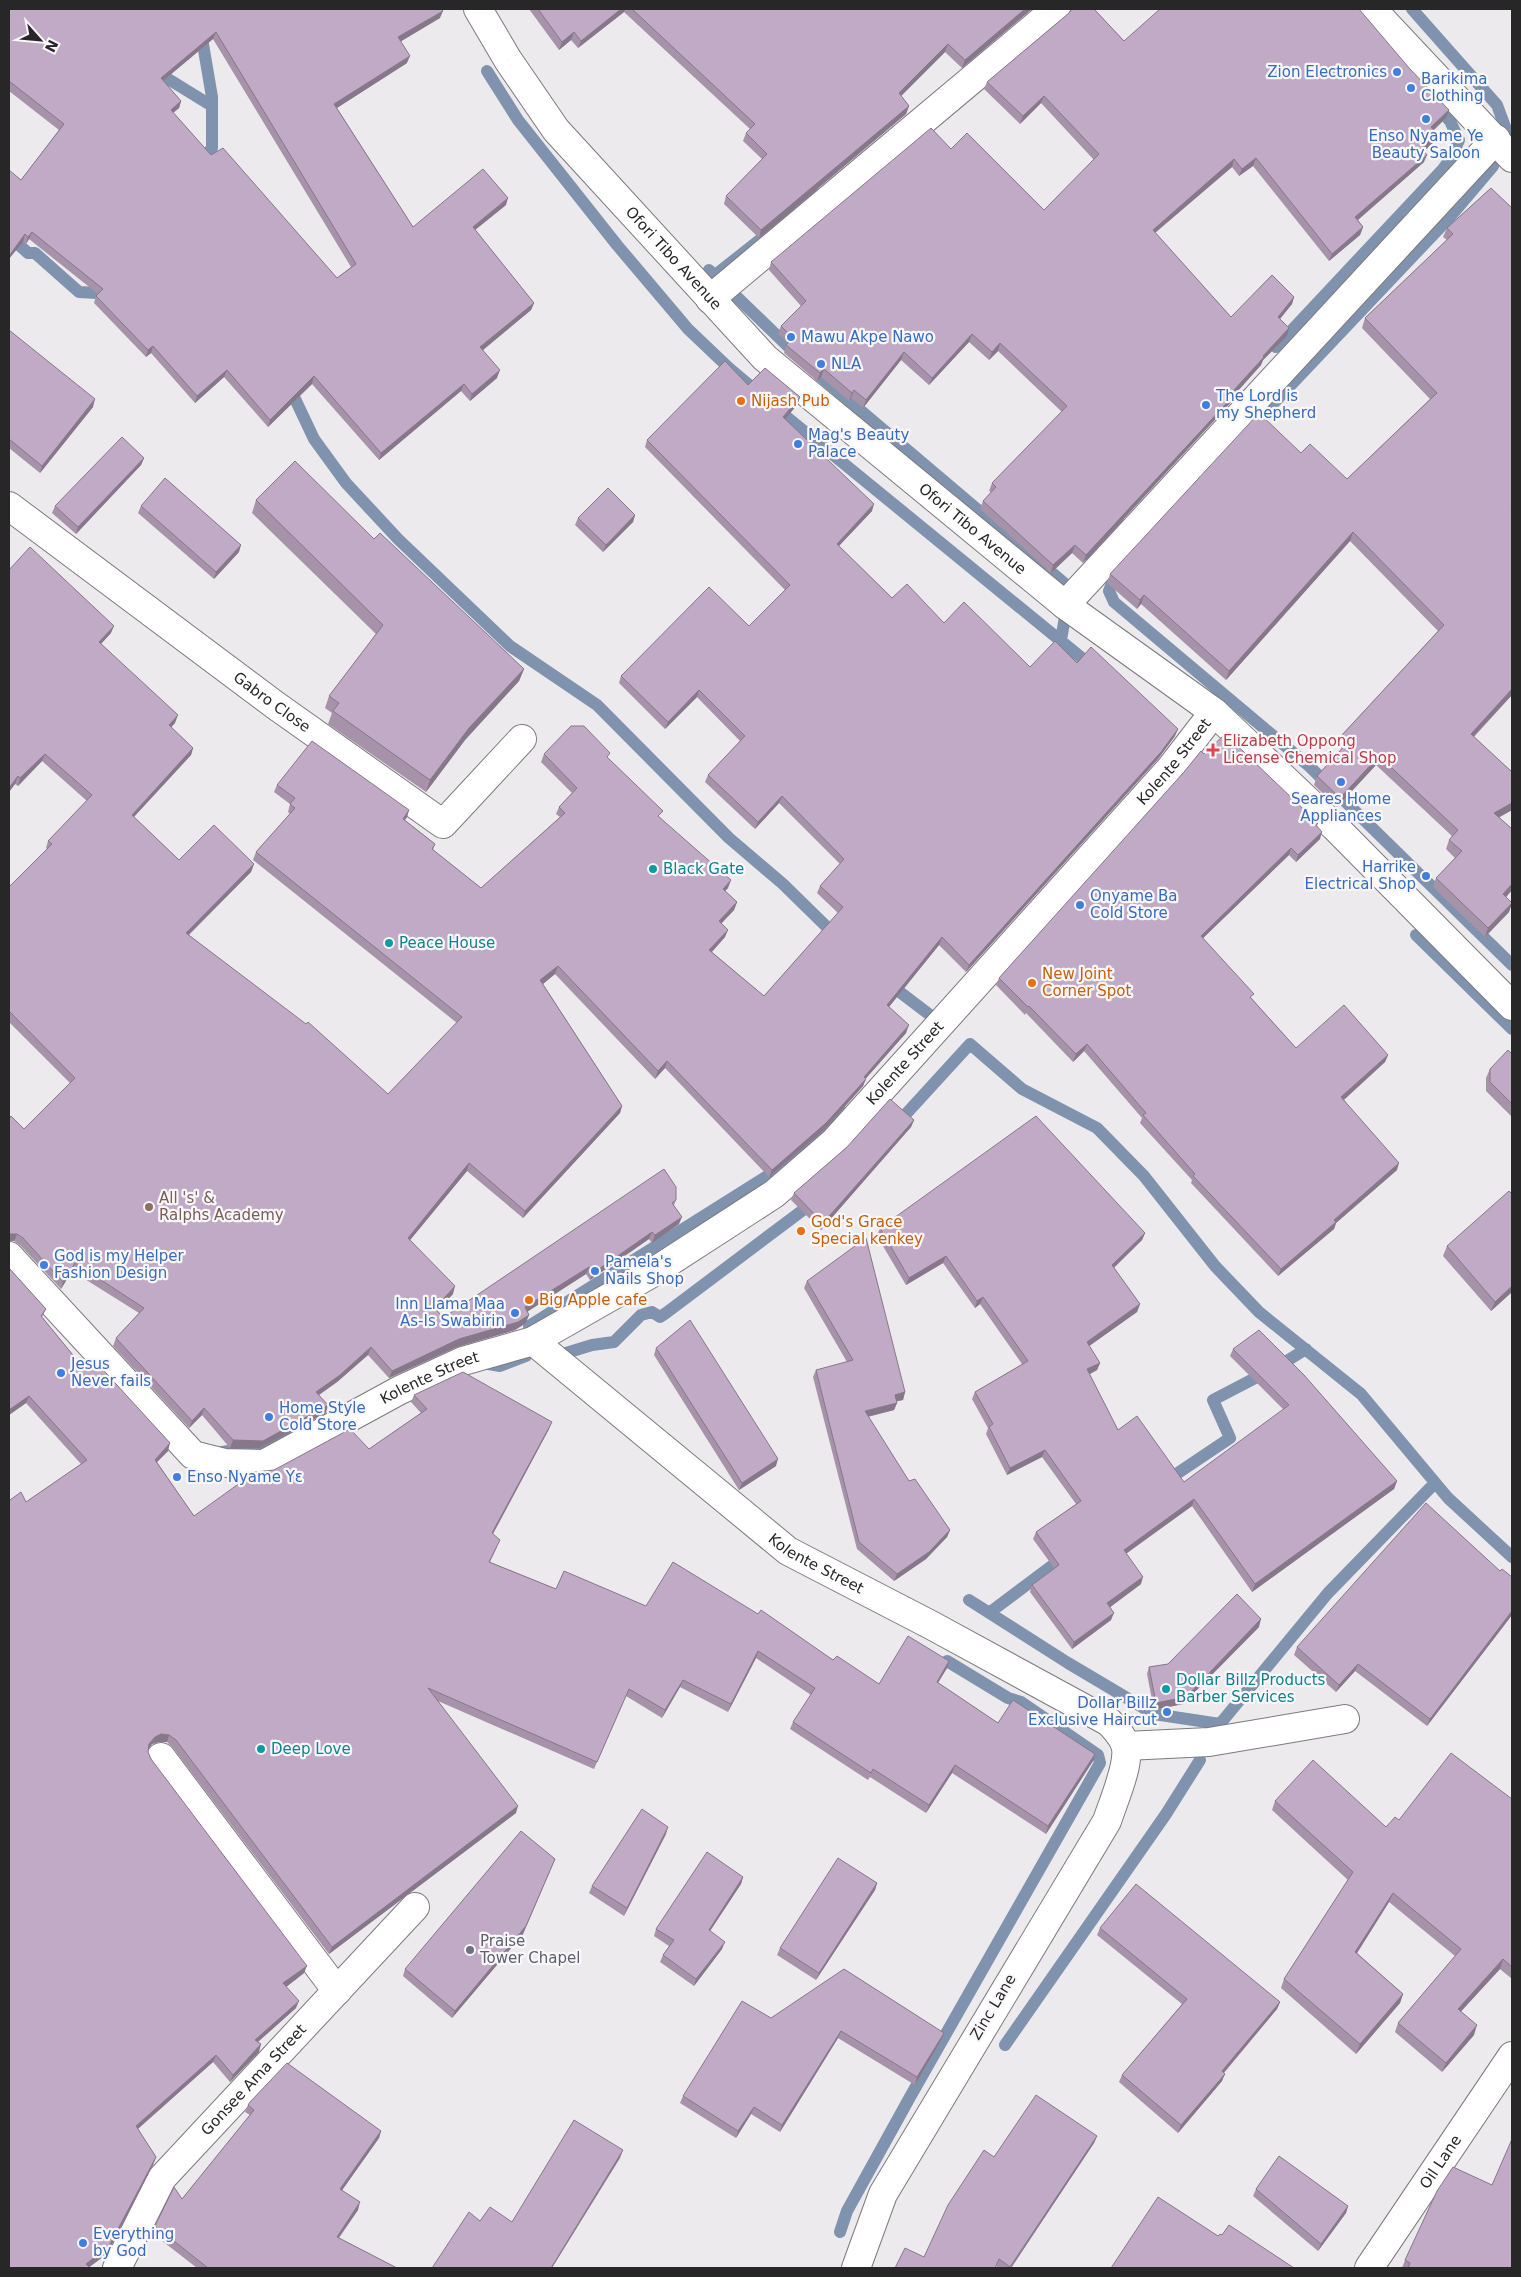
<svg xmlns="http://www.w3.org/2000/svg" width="1521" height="2277" font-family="'DejaVu Sans',sans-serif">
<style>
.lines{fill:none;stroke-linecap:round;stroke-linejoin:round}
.stream{stroke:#7f93ae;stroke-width:12}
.minor-casing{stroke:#7d7a7d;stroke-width:30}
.minor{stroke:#fff;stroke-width:28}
.wall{fill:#a692a9;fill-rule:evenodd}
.shaded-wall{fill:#87778a}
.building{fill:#c1aac5;stroke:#87778a;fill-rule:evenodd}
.shop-dot{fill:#3f7fe0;stroke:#faf7fb;stroke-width:2}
.food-dot{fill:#e8710a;stroke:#faf7fb;stroke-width:2}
.health-dot{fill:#e0444e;stroke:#faf7fb;stroke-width:2}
.culture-dot{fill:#0f9aa8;stroke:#faf7fb;stroke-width:2}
.education-dot{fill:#8d6e63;stroke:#faf7fb;stroke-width:2}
.worship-dot{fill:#6b7280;stroke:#faf7fb;stroke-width:2}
.labels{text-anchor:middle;stroke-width:4.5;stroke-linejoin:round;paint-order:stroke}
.shop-label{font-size:15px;fill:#366cbe;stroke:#faf7fb;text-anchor:start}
.street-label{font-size:15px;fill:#282728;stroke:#faf7fb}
.food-label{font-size:15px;fill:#c56008;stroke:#faf7fb;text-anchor:start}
.health-label{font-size:15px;fill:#be3a42;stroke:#faf7fb;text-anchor:start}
.culture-label{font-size:15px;fill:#0d838f;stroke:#faf7fb;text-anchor:start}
.education-label{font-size:15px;fill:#785e54;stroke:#faf7fb;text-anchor:start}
.worship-label{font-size:15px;fill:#5b616d;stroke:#faf7fb;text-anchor:start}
</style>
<rect width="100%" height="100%" fill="#edeaed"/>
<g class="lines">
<path class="stream" d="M197,9L212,97V148L198,166
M152,69L212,106
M487,71L518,120L617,245L688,329L729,368L788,418L1094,668
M9,236L28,253H35L79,292L97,293L108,283
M709,270L798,356
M714,276L766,235L812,192
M1276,347L1443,169L1451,158L1459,140L1450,121L1436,105
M820,376L1070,588
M288,384L314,439L346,483L398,539L510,646L597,705L729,838L783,884L838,938
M1251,427L1449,218L1493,166L1507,132L1497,105L1412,9
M1092,558L1118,521
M1116,572L1109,591L1114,602L1309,766L1512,965
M1061,640L1067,605
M1416,935L1512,1029
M888,983L930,1015
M895,1126L970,1044L1022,1089L1097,1128L1144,1176L1215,1266L1259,1312L1361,1394L1448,1498L1512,1557
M529,1326L780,1168L845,1113
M553,1357L592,1345L614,1342L641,1315L652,1312L660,1317L666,1313L815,1201
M483,1363L500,1366L526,1356
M222,1452L273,1444L287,1437
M1163,1483L1230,1438L1213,1400L1282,1364L1306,1349
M969,1600L1068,1663L1154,1714L1220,1724L1328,1593L1435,1483
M989,1613L1065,1556
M1005,2045L1166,1814L1200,1760
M840,2232L847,2211L910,2097L1100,1763L1098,1755L1021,1702L1008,1698L947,1661"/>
<defs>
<g id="minor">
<path id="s1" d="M478,9L508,60L556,130L765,358L1065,605L1214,712L1335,827L1512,1006"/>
<path d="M1372,9L1512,158"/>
<path d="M710,299L1056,9"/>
<path id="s2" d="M9,506L275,705L443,824L522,739"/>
<path d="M1065,605L1496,139"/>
<path id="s3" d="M9,1256L193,1455L225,1463L264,1464L400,1390L463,1361L533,1341L652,1273L774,1194L834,1142L1170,769L1214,712"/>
<path id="s4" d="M533,1341L788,1551L931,1625L1109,1722C1116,1730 1124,1737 1126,1748C1129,1767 1113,1802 1107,1821L883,2194L856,2268"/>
<path d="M1126,1746L1209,1742L1345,1719"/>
<path d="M161,1757L337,1991"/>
<path id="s5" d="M117,2268L162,2178L415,1907"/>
<path id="s6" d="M1369,2268L1512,2056"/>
</g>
</defs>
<use href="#minor" class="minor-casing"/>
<use href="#minor" class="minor"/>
</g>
<path class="wall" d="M9,9L440,18L400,41L407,63L337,108L413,227L506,205L475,230L534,303L531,310L483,350L497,378L470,401L461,391L379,460L312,384L268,427L224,377L195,403L151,353L146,357L94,303L96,296L98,294L29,239L26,244L23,242L21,180L59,130L9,91ZM213,39L351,267L337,278L211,155L173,113L179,108L181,101L163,81Z
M529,9H1032L962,68L945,52L901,96L909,106L906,114L759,238L724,204L726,196L762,159L743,141L746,133L750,129L624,12L578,48L571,40L559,50Z
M1071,9H1094L1124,41L1446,118L1434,130L1437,134L1434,142L1424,151V162L1358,220L1363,227L1360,235L1329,261L1253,166L1239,176L1232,167L1155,233L1231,317L1294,297L1292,304L1280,319L1287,336L1263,360L1261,365L1236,393L1233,400L1083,563L1072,553L1051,573L980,509L983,501L991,492L989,491L992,483L1062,412L998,351L989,360L969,342L929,385L901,360L863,408L851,398L849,401L821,377L817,381L784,353L786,345L788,344L778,333L781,326L801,306L769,270L771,262L951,149L1044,210L1094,160L1041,103L1020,124L984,89L987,82L1069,13Z
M1491,188L1512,695L1474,737L1512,772V810L1499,817L1512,829V890L1506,897L1512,903L1509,912L1485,937L1433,887L1436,878L1455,858L1446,849L1449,840L1452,836L1376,765L1337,807L1314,785L1317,776L1342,749L1338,745L1341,736L1438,631L1350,541L1226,680L1141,604L1137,609L1107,583L1110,574L1301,453L1347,479L1430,399L1362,328L1365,318L1447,240L1443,237L1447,228Z
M9,330L93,407L40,473L9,448Z
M748,385L800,397L797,405L785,419L872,511L839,546L892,598L944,623L1030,667L1077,663L1175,736L1158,759L966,972L939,945L889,1007L906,1033L866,1078L863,1086L823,1131L769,1177L665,1068L655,1079L555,974L543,984L622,1106L620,1113L523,1218L467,1171L410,1240L453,1294L437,1311L443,1318L676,1200L674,1205L679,1224L652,1243L649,1239L590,1280L586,1274L527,1312L526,1323L515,1330L457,1347L389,1378L368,1355L337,1382L319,1395L326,1413L260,1448H230L202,1415L189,1428L113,1346L116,1338L139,1313L72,1271L61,1289L20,1245L14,1241H9V1119L24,1129L70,1083L9,1022V887L47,849L46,848L48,841L87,801L42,761L18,786L15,784L9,792V570L111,633L101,644L175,723L171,727L193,748L191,755L134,817L179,860L254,864L251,872L189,935L388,1094L457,1023L253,860L256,852L290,814L288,812L290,804L274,792L277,785L409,810L407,817L405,820L435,844L433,850L481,888L560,817L556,814L559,807L572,793L541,762L544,754L608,759L660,818L728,888L725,891L737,902L734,910L721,924L725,937L712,952L764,996L838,913L817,893L820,886L840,864L779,803L755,829L705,782L708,775L740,741L697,697L665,729L619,683L621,676L749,626L785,590L645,447L647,440Z
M144,458L141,465L76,534L52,513L55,506Z
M256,500L374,539L524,669L519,681L465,740L426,792L328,724L332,713L325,708L329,696L376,634L252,513Z
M141,506L239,552L214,579L138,513Z
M635,515L633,522L603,552L575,525L578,518Z
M1204,754L1318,823L1317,826L1320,839L1296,862L1289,855L1203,938L1252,999L1296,1048L1388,1055L1385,1062L1344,1100L1397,1170L1336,1223L1334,1229L1278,1276L1191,1183L1192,1180L1140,1123L1142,1118L1084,1051L1073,1062L1026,1013L1025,1015L996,985L999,978Z
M1512,1054V1117L1486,1091V1078L1490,1069Z
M914,1120L911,1127L821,1230L791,1200L794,1193L847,1147Z
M880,1228L1145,1233L1142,1240L1114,1268L1140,1304L1137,1312L1089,1346L1100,1363L1097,1370L1089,1374L1118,1430L1184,1482L1284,1410L1230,1356L1233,1349L1397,1481L1394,1489L1252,1592L1192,1506L1126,1554L1141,1584L1110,1607L1111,1620L1072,1649L1030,1592L1032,1585L1054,1568L1033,1539L1036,1532L1076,1504L1042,1457L1007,1475L986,1434L988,1428L972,1399L975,1392L1022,1364L980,1304L975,1308L943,1263L906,1285L877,1236Z
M1447,1246L1512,1292L1491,1311L1443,1256Z
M9,1268L46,1309L42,1317L86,1371L168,1451L157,1462L194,1516L274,1470L369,1449L421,1413L411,1402L414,1395L549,1429L493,1534L497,1547L490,1562L556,1589L646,1606L833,1660L879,1684L947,1668L938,1683L998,1723L1093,1761L1046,1834L952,1773L926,1813L870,1777L868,1780L790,1729L793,1722L811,1695L756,1658L728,1712L680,1687L662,1718L626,1696L594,1769L438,1701L516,1813L329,1954L173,1748L167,1742H159L152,1744L149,1749L148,1752L151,1759L304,1973L286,1987L296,2008L258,2042L259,2052L230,2082L213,2062L138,2129L156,2157L153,2165L107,2254L89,2267L9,2268L10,1500L26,1502L81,1464L26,1403L9,1415Z
M807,1281L905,1392L903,1400L897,1401V1403L894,1410L868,1417L909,1481L950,1530L947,1537L926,1559L894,1581L857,1549L813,1377L816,1370L847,1362L804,1288Z
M656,1348L776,1466L739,1490L654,1355Z
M1500,1571L1512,1577V1615L1427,1726L1355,1671L1336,1692L1294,1655L1297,1647Z
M1259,1627L1183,1704L1154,1710L1147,1674L1149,1667L1168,1664Z
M1512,1799V1979L1500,1969L1461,2011L1474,2035L1442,2072L1395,2032L1398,2023L1455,1956L1389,1902L1357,1953L1403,1994L1400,2003L1356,2054L1281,1988L1284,1979L1348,1880L1272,1810L1275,1801L1386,1827L1399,1820Z
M666,1834L624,1916L589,1893L592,1886Z
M552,1866L523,1934L452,2018L403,1976L405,1969Z
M743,1877L741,1884L710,1931L722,1949L694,1986L660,1962L663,1955L669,1946L654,1936L656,1929Z
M877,1883L875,1890L816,1980L777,1955L780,1948Z
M1100,1928L1280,2002L1277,2009L1224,2073L1222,2081L1178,2133L1119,2082L1122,2075L1182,2004L1097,1935Z
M771,2018L941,2040L915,2085L838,2038L780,2132L751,2114L736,2138L680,2103L683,2096Z
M248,2105L381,2131L379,2138L342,2190L358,2210L339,2238L397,2268H197L152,2233L155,2226L182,2199L250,2115L245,2112Z
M1097,2136L1094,2143L1011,2268H999L996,2266V2268H895L924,2257L994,2157Z
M1492,2185L1512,2268H1402L1405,2260Z
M1256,2189L1348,2206L1346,2213L1318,2251L1253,2196Z"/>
<path class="shaded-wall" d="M621,9H625L624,12L578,48L581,41Z
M1025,9H1032L962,68L965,60Z
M443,11L440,18L395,45L398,37Z
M216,32L213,39L158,85L161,78Z
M574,32L571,40L559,50L562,42Z
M948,44L945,52L896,101L899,93Z
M410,56L407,63L332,111L334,104Z
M1044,96L1041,103L1020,124L1023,116Z
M181,101L179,108L168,117L171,110Z
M909,106L906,114L759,238L761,230Z
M1449,110L1446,118L1428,135L1431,127Z
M1437,134L1434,142L1419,156L1421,148Z
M1427,155L1424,162L1352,225L1355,217Z
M1256,158L1253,166L1239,176L1242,169Z
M1234,159L1232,167L1150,237L1153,230Z
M508,198L506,205L470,234L473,227Z
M1363,227L1360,235L1329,261L1332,254Z
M32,232L29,239L26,244L28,237Z
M25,234L23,242L9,259V256Z
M1294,297L1292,304L1275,325L1278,317Z
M534,303L531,310L478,354L480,347Z
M1289,328L1287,336L1263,360L1261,365L1236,393L1233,400L1083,563L1086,555L1234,390L1263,356Z
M972,334L969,342L929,385L932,378Z
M1000,343L998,351L989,360L992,352Z
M153,346L151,353L146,357L148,350Z
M904,352L901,360L863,408L866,400Z
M824,369L821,377L817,381L820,373Z
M227,370L224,377L195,403L197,396Z
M500,370L497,378L470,401L472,394Z
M314,376L312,384L268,427L270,420Z
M464,384L461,391L379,460L381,453Z
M854,390L851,398L849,401L852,393Z
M800,397L797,405L781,424L783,417Z
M95,399L93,407L40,473L42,466Z
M144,458L141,465L76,534L78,527Z
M874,504L872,511L834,551L837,544Z
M635,515L633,522L603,552L606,545Z
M1353,532L1350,541L1226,680L1229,671Z
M241,545L239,552L214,579L216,572Z
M1075,545L1072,553L1051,573L1053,565Z
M1144,595L1141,604L1137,609L1140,600Z
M114,626L111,633L96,649L99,642Z
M524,669L519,681L465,740L426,792L430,780L469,728Z
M1512,689V695L1467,743L1471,734Z
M699,690L697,697L665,729L668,722Z
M178,715L175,723L166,733L169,725Z
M1178,729L1175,736L1158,759L966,972L969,965Z
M193,748L191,755L129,822L132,815Z
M45,754L42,761L18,786L20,778Z
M1379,756L1376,765L1337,807L1340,798Z
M18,776L15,784L9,792V788Z
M782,796L779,803L755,829L758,822Z
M1512,803V810L1491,822L1494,813Z
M409,810L407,817L400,826L403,819Z
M1322,832L1320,839L1296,862L1298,855Z
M1291,848L1289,855L1198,943L1201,936Z
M254,864L251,872L183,940L186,933Z
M731,880L728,888L720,896L723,889Z
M1512,884V890L1500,904L1503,894Z
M737,902L734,910L716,929L719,921Z
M1512,903L1509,912L1485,937L1488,928Z
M728,930L725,937L707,957L709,950Z
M942,937L939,945L884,1013L887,1005Z
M558,966L555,974L538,988L540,980Z
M909,1025L906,1033L861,1084L864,1077Z
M1087,1044L1084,1051L1073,1062L1076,1054Z
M1388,1055L1385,1062L1339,1104L1341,1097Z
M667,1061L665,1068L655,1079L658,1071Z
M866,1079L863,1086L823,1131L769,1177L772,1170Z
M622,1106L620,1113L523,1218L525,1211Z
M914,1120L911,1127L821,1230L823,1223Z
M469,1163L467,1171L406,1245L408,1238Z
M1399,1163L1397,1170L1336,1223L1334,1229L1278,1276L1281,1269L1334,1220Z
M682,1217L679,1224L652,1243L655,1235Z
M652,1232L649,1239L590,1280L593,1273Z
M1145,1233L1142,1240L1109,1272L1112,1265Z
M9,1234H17L14,1241H9Z
M946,1256L943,1263L906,1285L909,1278Z
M75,1263L72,1271L61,1289L63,1282Z
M589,1267L586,1274L522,1315L525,1307Z
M455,1286L453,1294L432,1316L435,1308Z
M1512,1286V1292L1491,1311L1495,1302Z
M983,1297L980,1304L975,1308L977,1301Z
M1140,1304L1137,1312L1085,1349L1087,1342Z
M529,1315L526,1323L515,1330L457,1347L389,1378L392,1371L459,1339Z
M371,1347L368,1355L337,1382L313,1399L316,1392Z
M1100,1363L1097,1370L1085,1377L1087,1369Z
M905,1392L903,1400L893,1402L895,1395Z
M29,1396L26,1403L9,1415V1410Z
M897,1403L894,1410L862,1418L865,1411Z
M328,1405L326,1413L260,1448H230L233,1440Z
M204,1408L202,1415L189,1428L192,1421Z
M552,1422L549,1429L489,1541L492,1533Z
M170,1443L168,1451L152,1467L155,1460Z
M1045,1450L1042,1457L1007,1475L1010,1468Z
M778,1459L776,1466L739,1490L742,1483Z
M1397,1481L1394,1489L1252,1592L1255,1584Z
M1194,1499L1192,1506L1121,1557L1124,1550Z
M950,1530L947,1537L926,1559L894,1581L897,1574Z
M1143,1577L1141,1584L1105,1611L1107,1603Z
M1512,1611V1615L1427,1726L1430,1719Z
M1114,1613L1111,1620L1072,1649L1074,1642Z
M1261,1619L1259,1627L1183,1704L1154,1710L1156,1703Z
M758,1651L756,1658L728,1712L731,1704Z
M949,1661L947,1668L934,1689L937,1682Z
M1358,1664L1355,1671L1336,1692L1339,1685Z
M683,1680L680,1687L662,1718L665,1710Z
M161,1734L169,1735L167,1742H159L152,1744L146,1751L149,1744L155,1737Z
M1095,1754L1093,1761L1046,1834L1048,1826Z
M955,1765L952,1773L926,1813L929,1805Z
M518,1806L516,1813L329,1954L332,1947Z
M668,1827L666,1834L624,1916L627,1908Z
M555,1859L523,1934L452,2018L455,2011Z
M743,1877L741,1884L706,1937L709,1930Z
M877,1883L875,1890L816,1980L819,1973Z
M1393,1893L1389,1902L1352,1961L1355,1952Z
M725,1942L722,1949L694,1986L696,1979Z
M1503,1959L1500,1969L1455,2018L1458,2009Z
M307,1966L304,1973L281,1991L283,1983Z
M1403,1994L1400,2003L1356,2054L1360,2044Z
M299,2001L296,2008L252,2047L255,2040Z
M1280,2002L1277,2009L1219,2078L1222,2071Z
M1477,2025L1474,2035L1442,2072L1446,2063Z
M841,2031L838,2038L780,2132L782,2125Z
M944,2033L941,2040L915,2085L917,2077Z
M261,2044L259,2052L230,2082L233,2075Z
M216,2055L213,2062L133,2133L136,2126Z
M1225,2074L1222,2081L1178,2133L1181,2125Z
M754,2107L751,2114L736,2138L738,2131Z
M381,2131L379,2138L338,2196L340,2189Z
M1097,2136L1094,2143L1011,2268H1010Z
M623,2150L620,2158L552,2268H551Z
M156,2157L153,2165L107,2254L88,2268L86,2264Z
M360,2202L358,2210L334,2244L337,2237Z
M1348,2206L1346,2213L1318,2251L1321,2244Z"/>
<path class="building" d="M9,9H441L443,11L398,37L410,56L334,104L413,227L483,169L508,198L473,227L534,303L480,347L500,370L472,394L464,384L381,453L314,376L270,420L227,370L197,396L153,346L148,350L96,296L103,289L32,232L28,237L25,234L9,256V170L21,180L64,124L9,81ZM216,32L356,264L337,278L223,148L211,155L171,110L181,101L161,78Z
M538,9H621L581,41L574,32L562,42Z
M632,9H1025L965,60L948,44L899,93L909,106L761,230L726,196L767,154L746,133L755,124Z
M1072,9H1094L1124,41L1160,9H1359L1410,69L1449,110L1431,127L1437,134L1421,148L1427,155L1355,217L1363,227L1332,254L1256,158L1242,169L1234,159L1153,230L1231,317L1272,275L1294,297L1278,317L1289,328L1263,356L1264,357L1234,390L1236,393L1086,555L1075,545L1053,565L983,501L996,487L992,483L1067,406L1000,343L992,352L972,334L932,378L904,352L866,400L854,390L852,393L824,369L820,373L786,345L793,338L781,326L806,301L771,262L931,128L951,149L967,133L1044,210L1099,154L1044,96L1023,116L987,82L1069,13Z
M1491,188L1512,208V507L1511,509L1512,510V689L1471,734L1512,772V803L1494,813L1512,829V884L1503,894L1512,903L1488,928L1436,878L1462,851L1449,840L1458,830L1379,756L1340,798L1317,776L1348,742L1341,736L1444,625L1353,532L1229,671L1144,595L1140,600L1110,574L1259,413L1301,453L1310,444L1347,479L1437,393L1365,318L1453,234L1447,228Z
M9,330L95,399L42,466L9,439Z
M725,361L748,385L765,368L800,397L783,417L874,504L837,544L892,598L907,584L944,623L964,602L1030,667L1055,641L1077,663L1091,647L1178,729L1161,752L969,965L942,937L887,1005L909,1025L864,1077L866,1079L826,1123L772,1170L667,1061L658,1071L558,966L540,980L622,1106L525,1211L469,1163L408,1238L455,1286L435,1308L443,1318L664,1169L676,1187V1200L672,1203L682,1217L655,1235L652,1232L593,1273L589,1267L525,1307L529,1315L518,1322L459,1339L392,1371L371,1347L340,1375L316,1392L328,1405L263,1441L233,1440L204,1408L192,1421L116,1338L144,1308L75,1263L63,1282L23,1238L17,1234H9V1119L11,1116L24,1129L75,1078L9,1011V887L52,844L48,841L92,795L45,754L20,778L18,776L9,788V570L30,547L114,626L99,642L178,715L169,725L193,748L132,815L179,860L214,825L254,864L186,933L306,1024L308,1022L388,1094L462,1017L256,852L295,808L290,804L295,798L277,785L312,741L409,810L403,819L435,844L432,849L481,888L565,813L559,807L577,788L544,754L571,726H584L610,753L607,757L663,811L658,816L731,880L723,889L737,902L719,921L728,930L709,950L764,996L843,907L820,886L844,859L782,796L758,822L708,775L745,736L699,690L668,722L621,676L709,587L749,626L790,585L647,440Z
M122,437L144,458L78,527L55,506Z
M295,461L374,539L380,533L524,669L469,728L430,780L333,711L339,703L329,696L383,625L256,500Z
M165,478L241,545L216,572L141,506Z
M608,488L635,515L606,545L578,518Z
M1225,734L1318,823L1316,825L1322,832L1298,855L1291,848L1201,936L1254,994L1250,997L1296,1048L1344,1005L1388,1055L1341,1097L1399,1163L1334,1220L1336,1222L1281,1269L1193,1176L1195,1174L1143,1115L1146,1113L1087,1044L1076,1054L1029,1006L1028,1007L999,978L1184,772L1201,751L1204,754Z
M1508,1050L1512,1054V1104L1490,1082V1069Z
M890,1099L914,1120L823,1223L794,1193L847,1147Z
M1036,1116L1145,1233L1112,1265L1140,1304L1087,1342L1100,1363L1087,1369L1118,1430L1137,1416L1184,1482L1289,1405L1233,1349L1259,1330L1304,1375L1397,1481L1255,1584L1194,1499L1124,1550L1143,1577L1107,1603L1114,1613L1074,1642L1032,1585L1059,1565L1036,1532L1081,1501L1045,1450L1010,1468L989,1427L993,1424L975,1392L1028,1361L983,1297L977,1301L946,1256L909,1278L880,1228Z
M1509,1191L1512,1194V1286L1495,1302L1447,1246Z
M866,1238L905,1392L895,1395L897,1403L865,1411L909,1481L915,1479L950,1530L929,1552L897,1574L859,1542L816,1370L853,1360L807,1281Z
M9,1268L46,1309L41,1316L86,1371L95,1361L170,1443L155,1460L194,1516L255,1472L274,1470L350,1429L369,1449L427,1409L414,1395L463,1372L552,1422L492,1533L500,1540L489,1562L556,1589L564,1571L646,1606L673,1562L758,1614L761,1610L833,1660L837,1656L879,1684L908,1636L949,1661L937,1682L998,1723L1013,1700L1095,1754L1048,1826L955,1765L929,1805L873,1769L871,1773L793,1722L815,1688L758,1651L731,1704L683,1680L665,1710L629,1689L597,1762L428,1688L518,1806L332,1947L176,1740L169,1735L161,1734L155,1737L149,1744L148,1752L151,1759L307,1966L283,1983L299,2001L255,2040L261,2044L233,2075L216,2055L136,2126L156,2157L109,2246L86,2264L90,2268H9V1498L10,1500L21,1492L26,1502L87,1460L29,1396L9,1410Z
M690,1320L778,1459L742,1483L656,1348Z
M1426,1503L1500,1571L1502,1569L1512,1577V1611L1430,1719L1358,1664L1339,1685L1297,1647Z
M1237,1594L1261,1619L1186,1697L1156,1703L1149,1667L1168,1664Z
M1451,1753L1512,1799V1967L1503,1959L1458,2009L1477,2025L1446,2063L1398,2023L1461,1949L1393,1893L1355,1952L1403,1994L1360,2044L1284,1979L1353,1872L1275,1801L1313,1760L1386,1827L1395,1817L1399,1820Z
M642,1809L668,1827L627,1908L592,1886Z
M521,1831L555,1859L526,1926L455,2011L405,1969Z
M707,1852L743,1877L709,1930L725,1942L696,1979L663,1955L674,1940L656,1929Z
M838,1858L877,1883L819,1973L780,1948Z
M1136,1884L1280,2002L1222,2071L1225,2074L1181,2125L1122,2075L1187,1999L1100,1928Z
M844,1969L944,2033L917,2077L841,2031L782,2125L754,2107L738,2131L683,2096L742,2001L771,2018Z
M287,2063L381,2131L340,2189L360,2202L337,2237L397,2268H208L155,2226L174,2187L182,2199L254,2110L248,2105L250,2102Z
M1036,2095L1097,2136L1010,2267L999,2259L995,2268H895L905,2248L924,2257L948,2205L984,2150L994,2157Z
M574,2120L623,2150L551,2268H432L469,2212L480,2221L490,2207L512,2222Z
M1512,2139V2268H1408L1410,2263L1405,2260L1437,2191L1453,2167L1492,2185Z
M1279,2156L1348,2206L1321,2244L1256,2189Z
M1158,2197L1218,2236L1220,2234L1222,2235L1229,2225L1294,2268H1111Z"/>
<g class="shop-dot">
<circle cx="1397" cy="72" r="5"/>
<circle cx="1411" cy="88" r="5"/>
<circle cx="1426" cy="119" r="5"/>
<circle cx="791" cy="337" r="5"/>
<circle cx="821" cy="364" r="5"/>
<circle cx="1206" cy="405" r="5"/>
<circle cx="798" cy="444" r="5"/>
<circle cx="1341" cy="782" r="5"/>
<circle cx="1426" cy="876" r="5"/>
<circle cx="1080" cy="905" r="5"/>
<circle cx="44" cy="1265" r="5"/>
<circle cx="595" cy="1271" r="5"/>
<circle cx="515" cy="1313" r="5"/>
<circle cx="61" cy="1373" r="5"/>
<circle cx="269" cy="1417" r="5"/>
<circle cx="177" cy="1477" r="5"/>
<circle cx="1167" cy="1712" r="5"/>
<circle cx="83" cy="2243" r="5"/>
</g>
<g class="food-dot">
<circle cx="741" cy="401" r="5"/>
<circle cx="1032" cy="983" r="5"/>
<circle cx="801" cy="1231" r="5"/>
<circle cx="529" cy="1300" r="5"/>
</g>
<path class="health-dot" d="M1210.5 742.5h5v5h5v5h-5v5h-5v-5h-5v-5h5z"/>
<g class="culture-dot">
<circle cx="653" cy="869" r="5"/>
<circle cx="389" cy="943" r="5"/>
<circle cx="1166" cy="1689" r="5"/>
<circle cx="261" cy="1749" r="5"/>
</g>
<circle class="education-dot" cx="149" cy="1207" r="5"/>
<circle class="worship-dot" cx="470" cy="1950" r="5"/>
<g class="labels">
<g class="shop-label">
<text x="1387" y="77" text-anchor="end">Zion Electronics</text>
<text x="1421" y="84">Barikima<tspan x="1421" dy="17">Clothing</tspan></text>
<text x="1426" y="141" text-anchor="middle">Enso Nyame Ye<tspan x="1426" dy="17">Beauty Saloon</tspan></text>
<text x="801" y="342">Mawu Akpe Nawo</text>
<text x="831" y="369">NLA</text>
<text x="1216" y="401">The Lord is<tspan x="1216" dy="17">my Shepherd</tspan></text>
<text x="808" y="440">Mag's Beauty<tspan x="808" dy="17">Palace</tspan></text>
<text x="1341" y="804" text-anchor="middle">Seares Home<tspan x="1341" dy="17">Appliances</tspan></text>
<text x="1416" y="872" text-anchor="end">Harrike<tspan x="1416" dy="17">Electrical Shop</tspan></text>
<text x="1090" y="901">Onyame Ba<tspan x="1090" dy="17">Cold Store</tspan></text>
<text x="54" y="1261">God is my Helper<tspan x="54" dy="17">Fashion Design</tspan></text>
<text x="605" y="1267">Pamela's<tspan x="605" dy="17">Nails Shop</tspan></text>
<text x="505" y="1309" text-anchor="end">Inn Llama Maa<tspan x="505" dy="17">As-Is Swabirin</tspan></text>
<text x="71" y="1369">Jesus<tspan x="71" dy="17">Never fails</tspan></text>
<text x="279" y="1413">Home Style<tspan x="279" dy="17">Cold Store</tspan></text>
<text x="187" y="1482">Enso Nyame Yɛ</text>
<text x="1157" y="1708" text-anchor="end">Dollar Billz<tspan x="1157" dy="17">Exclusive Haircut</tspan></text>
<text x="93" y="2239">Everything<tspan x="93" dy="17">by God</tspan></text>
</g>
<g class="street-label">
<text dy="5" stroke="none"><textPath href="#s1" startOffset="318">Ofori Tibo Avenue</textPath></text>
<text dy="5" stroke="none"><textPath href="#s1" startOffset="722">Ofori Tibo Avenue</textPath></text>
<text dy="5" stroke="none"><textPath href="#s2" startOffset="328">Gabro Close</textPath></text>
<text dy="5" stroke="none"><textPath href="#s3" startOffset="1512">Kolente Street</textPath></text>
<text dy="5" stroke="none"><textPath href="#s3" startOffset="1108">Kolente Street</textPath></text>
<text dy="5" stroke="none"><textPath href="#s3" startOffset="530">Kolente Street</textPath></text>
<text dy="5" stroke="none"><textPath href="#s4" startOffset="361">Kolente Street</textPath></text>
<text transform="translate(993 2007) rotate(-59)" y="5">Zinc Lane</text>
<text dy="5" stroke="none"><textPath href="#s5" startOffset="235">Gonsee Ama Street</textPath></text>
<text dy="5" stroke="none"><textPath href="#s6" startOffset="128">Oil Lane</textPath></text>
</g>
<g class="food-label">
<text x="751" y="406">Nijash Pub</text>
<text x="1042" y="979">New Joint<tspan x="1042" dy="17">Corner Spot</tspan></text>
<text x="811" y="1227">God's Grace<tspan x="811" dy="17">Special kenkey</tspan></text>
<text x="539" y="1305">Big Apple cafe</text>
</g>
<g class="health-label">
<text x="1223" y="746">Elizabeth Oppong<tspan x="1223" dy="17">License Chemical Shop</tspan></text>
</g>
<g class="culture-label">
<text x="663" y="874">Black Gate</text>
<text x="399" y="948">Peace House</text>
<text x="1176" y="1685">Dollar Billz Products<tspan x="1176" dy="17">Barber Services</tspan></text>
<text x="271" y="1754">Deep Love</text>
</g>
<g class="education-label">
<text x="159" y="1203">All 's' &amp;<tspan x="159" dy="17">Ralphs Academy</tspan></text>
</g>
<g class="worship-label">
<text x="480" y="1946">Praise<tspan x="480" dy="17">Tower Chapel</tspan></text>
</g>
</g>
<rect width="1521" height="2277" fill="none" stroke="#282728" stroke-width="20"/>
<g transform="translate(40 40) rotate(117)" stroke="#faf7fb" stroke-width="4" paint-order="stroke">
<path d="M0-4L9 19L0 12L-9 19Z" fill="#282728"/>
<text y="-8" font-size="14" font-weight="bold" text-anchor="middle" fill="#282728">N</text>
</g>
</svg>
